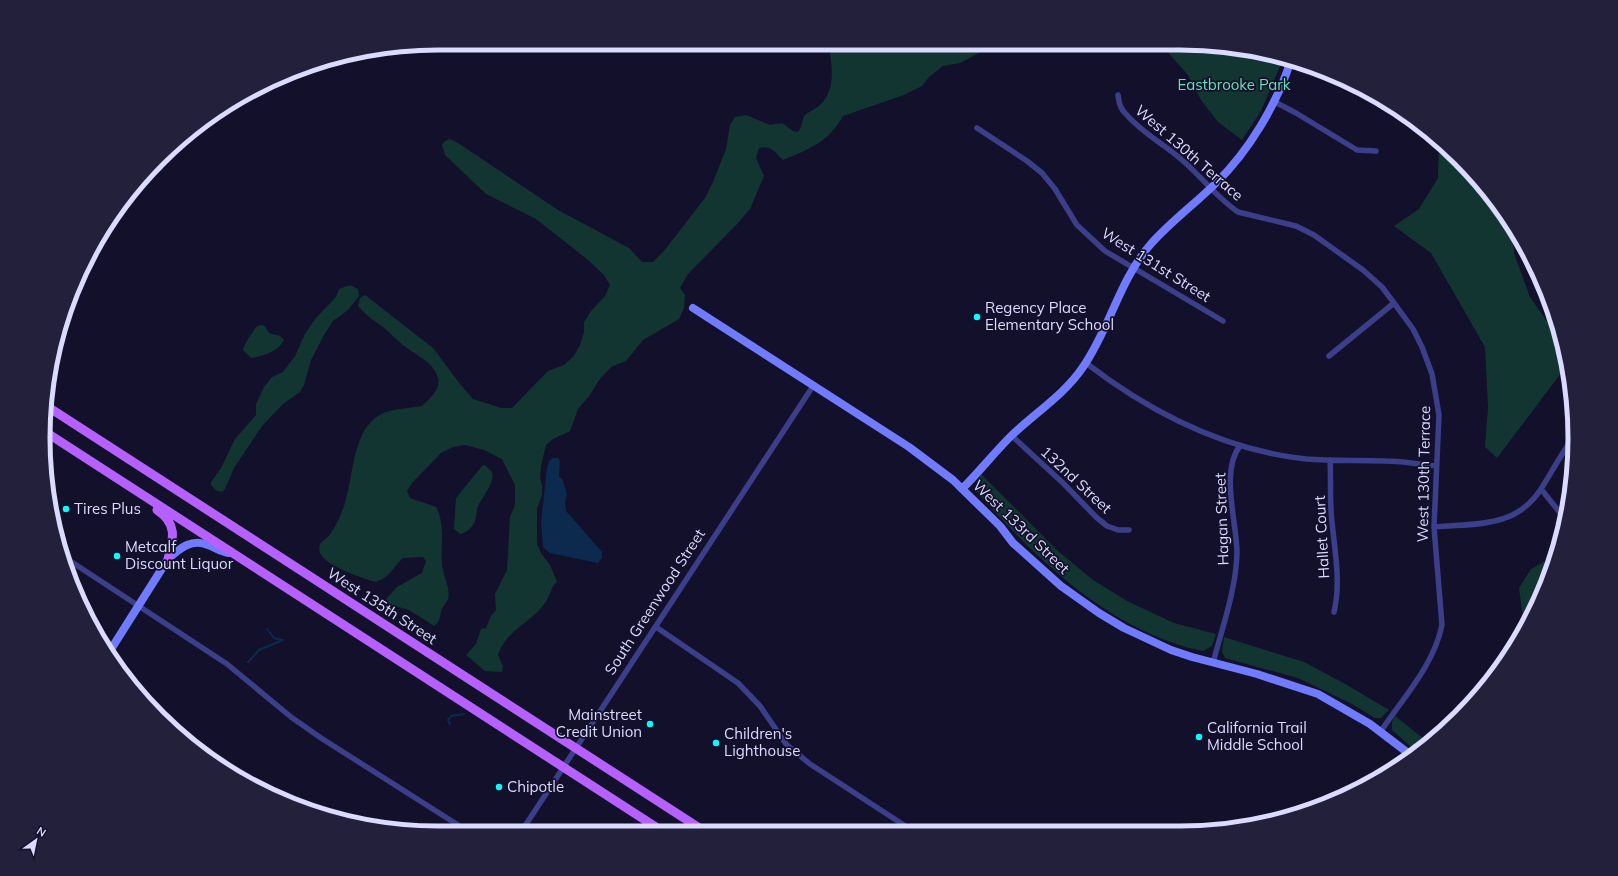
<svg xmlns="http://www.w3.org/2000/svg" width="1618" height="876" font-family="Mulish,sans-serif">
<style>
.green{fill:#133531}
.water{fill:#0c2a4e}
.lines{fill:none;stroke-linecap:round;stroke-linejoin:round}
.stream{stroke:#0c2a4e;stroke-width:2}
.street{stroke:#3b3f8a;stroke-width:5.5}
.secondary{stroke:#717bff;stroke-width:8}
.primary{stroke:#b661ff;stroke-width:9}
.poi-dot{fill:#06fdff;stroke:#13102b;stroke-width:1.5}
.labels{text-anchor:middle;stroke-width:3.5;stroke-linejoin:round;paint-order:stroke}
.park-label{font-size:15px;fill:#63e3b7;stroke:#13102b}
.street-label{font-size:15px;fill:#dbdaff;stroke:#13102b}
.poi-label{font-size:15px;fill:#dbdaff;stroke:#13102b;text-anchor:start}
.rim{fill:none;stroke:#dbdaff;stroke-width:5}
</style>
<rect width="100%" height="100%" fill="#13102b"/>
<path class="green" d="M821,43L991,44L981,52L960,63L943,66L929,77L922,86L904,95L843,116C829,142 809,149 783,160C775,153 772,145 759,148L756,158L764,176L750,209L738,223L688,274L680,288L685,295L684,308L679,319L643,340L626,361L611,367L599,380L590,395L578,409L570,431L553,439L546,445L541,466L540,478L542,486V495L537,509V544L541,553L550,565L557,582C550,588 550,596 545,603C531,623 505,631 498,655L503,666L502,672L485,671L466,655L476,644L481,629L486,628L491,616L496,610L495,594L507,570L510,517L515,505V485L502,459L484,450L465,445L453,447L441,453L412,483L407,491L410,498L436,507C446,525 440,546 442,565C443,576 451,589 448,599C447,602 444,604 443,607C439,614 442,620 434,626L409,610L388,604L386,599L397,587L422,573L426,561L423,557L403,558C391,569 393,575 376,582C362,578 327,567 320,553C319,550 319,547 320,544C322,541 326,539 329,536C335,527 341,516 344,506C353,480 352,436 375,418C388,408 406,409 422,406C429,399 441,390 438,378C435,364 418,356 407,348C397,341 389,331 379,324C370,318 365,314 358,306L360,298L365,295L433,348L460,384L473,399L501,408H512L548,371L564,365L574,356L580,345L584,332V322L591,311L605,296L610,285L604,275L588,260L536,219L486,194L445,155L442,145L445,141L450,139L458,143L558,210L629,248L642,262H653L664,251L705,198L713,182L726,149L730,125L735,117L746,115L770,125L782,123L793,131L798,132L801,127L804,116C809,111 817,109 822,103C835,88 832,69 830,51Z
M1147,44H1206L1284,57L1261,111L1242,140L1218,122L1201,100L1188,75L1165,49Z
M1439,142L1477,178L1511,225L1514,253L1530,297L1553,330L1560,336L1567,365L1497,458L1485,447L1488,407L1485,347L1431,253L1394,226L1419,209L1438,178Z
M350,285L358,289L359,296L348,310L333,321L324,335L311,360L304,385L300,392L283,404L262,426L234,468L225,489L222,492L217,491L211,485V482L221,468L235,439L256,415V404L264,387L272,377L283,372L295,356L305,334L315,319L336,297L339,289Z
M261,325L265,326L269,333L280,336L284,340C278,352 263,356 251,358L243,350C245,342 252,333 257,326Z
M485,465L492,472C495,482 484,495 479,504C475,510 478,518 473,525C470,529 466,533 460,534L454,529L456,498L482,466Z
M981,474L1058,551L1093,580L1127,601L1174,623L1216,634L1212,646L1203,651C1111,632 1036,559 976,491V483Z
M1556,555L1534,613L1477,698L1459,715L1523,618L1519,588L1531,569Z
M1224,637L1304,662L1347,685L1389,710L1381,718H1375L1352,704L1298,678L1225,658L1222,651Z
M1395,716L1429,743L1418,753L1392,730V722Z"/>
<path class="water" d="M553,458H558L560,460L559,476L563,481L567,495L565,502L566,511L602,552V558L598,563L550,553L543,547L541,522L547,468L549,461Z"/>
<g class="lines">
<path class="stream" d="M267,629L274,638L282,640
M248,662L259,650L283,640
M450,724L448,720L451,716L464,714"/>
<path class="street" d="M1118,95C1119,102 1120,109 1126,114C1142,133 1164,144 1182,160C1202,177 1217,198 1238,212L1296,226L1314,235L1363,270L1382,287L1394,303L1413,329L1422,347L1432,374L1439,415L1434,527L1442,625C1434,665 1403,698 1381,731
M1273,101L1296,113L1357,150L1376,151
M977,128L1027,161L1042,173L1055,189L1077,225L1105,251L1223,321
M56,341L64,323L66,307
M1329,356L1394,303
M1086,363C1151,413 1223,450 1306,459C1332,461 1358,460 1385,461C1402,461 1419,464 1436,466
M1012,436L1063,483L1096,517L1107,526L1118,530H1129
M1330,460C1331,477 1330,494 1331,510C1333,543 1342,579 1334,612
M1541,489L1565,519
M1434,527C1475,523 1515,529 1541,489C1552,472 1561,454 1573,438
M61,555L227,664L291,717L321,738L469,832
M656,627L738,683L760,706L786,744L810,764L913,831
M1213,663C1222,628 1236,590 1237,553C1237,523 1220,471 1240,446
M521,832L813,386"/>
<path class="secondary" d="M693,308L909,447L953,480L1000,526L1013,543L1061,586L1099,613L1124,628L1171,650L1192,657L1257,674L1318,694L1370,724L1412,756
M962,489C979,472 994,453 1011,436C1035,413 1065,394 1083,367C1110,328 1119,281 1150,245C1170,222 1195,204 1216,183C1249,151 1277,104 1291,60
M108,654L168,559C180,548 192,538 208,545C216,548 221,552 229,553"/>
<path class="primary" d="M45,405L704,831
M44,431L662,831
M157,510C177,523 174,538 168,559"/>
</g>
<g class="poi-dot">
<circle cx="977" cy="317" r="4"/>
<circle cx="66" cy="509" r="4"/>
<circle cx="117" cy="556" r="4"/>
<circle cx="650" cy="724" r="4"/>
<circle cx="1199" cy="737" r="4"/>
<circle cx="716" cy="743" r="4"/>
<circle cx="499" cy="787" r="4"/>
</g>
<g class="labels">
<g class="park-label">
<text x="1234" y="90">Eastbrooke Park</text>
</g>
<g class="street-label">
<text transform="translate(1189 153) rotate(41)" y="5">West 130th Terrace</text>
<text transform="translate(1156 265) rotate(32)" y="5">West 131st Street</text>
<text transform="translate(1424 474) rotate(-89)" y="5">West 130th Terrace</text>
<text transform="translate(1076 480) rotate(43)" y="5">132nd Street</text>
<text transform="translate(1222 519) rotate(-92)" y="5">Hagan Street</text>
<text transform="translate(1021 527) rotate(44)" y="5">West 133rd Street</text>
<text transform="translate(1322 537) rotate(-93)" y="5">Hallet Court</text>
<text transform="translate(655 602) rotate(-57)" y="5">South Greenwood Street</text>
<text transform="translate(382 606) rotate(33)" y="5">West 135th Street</text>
</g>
<g class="poi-label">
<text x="985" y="313">Regency Place<tspan x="985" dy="17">Elementary School</tspan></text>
<text x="74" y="514">Tires Plus</text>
<text x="125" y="552">Metcalf<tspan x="125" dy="17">Discount Liquor</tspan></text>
<text x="642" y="720" text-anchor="end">Mainstreet<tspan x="642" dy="17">Credit Union</tspan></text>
<text x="1207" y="733">California Trail<tspan x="1207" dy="17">Middle School</tspan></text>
<text x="724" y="739">Children's<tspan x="724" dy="17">Lighthouse</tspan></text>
<text x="507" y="792">Chipotle</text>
</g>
</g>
<path d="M0 0H1618V876H0ZM438 50H1180A388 388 0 0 1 1568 438V438A388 388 0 0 1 1180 826H438A388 388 0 0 1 50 438V438A388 388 0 0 1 438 50Z" fill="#23203c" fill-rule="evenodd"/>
<path class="rim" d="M438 50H1180A388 388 0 0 1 1568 438V438A388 388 0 0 1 1180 826H438A388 388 0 0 1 50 438V438A388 388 0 0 1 438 50Z"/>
<g transform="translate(36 840) rotate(33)" stroke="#13102b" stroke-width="3" paint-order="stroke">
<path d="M0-3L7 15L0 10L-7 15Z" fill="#dbdaff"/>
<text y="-6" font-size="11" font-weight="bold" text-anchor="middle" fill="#dbdaff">N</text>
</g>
</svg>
